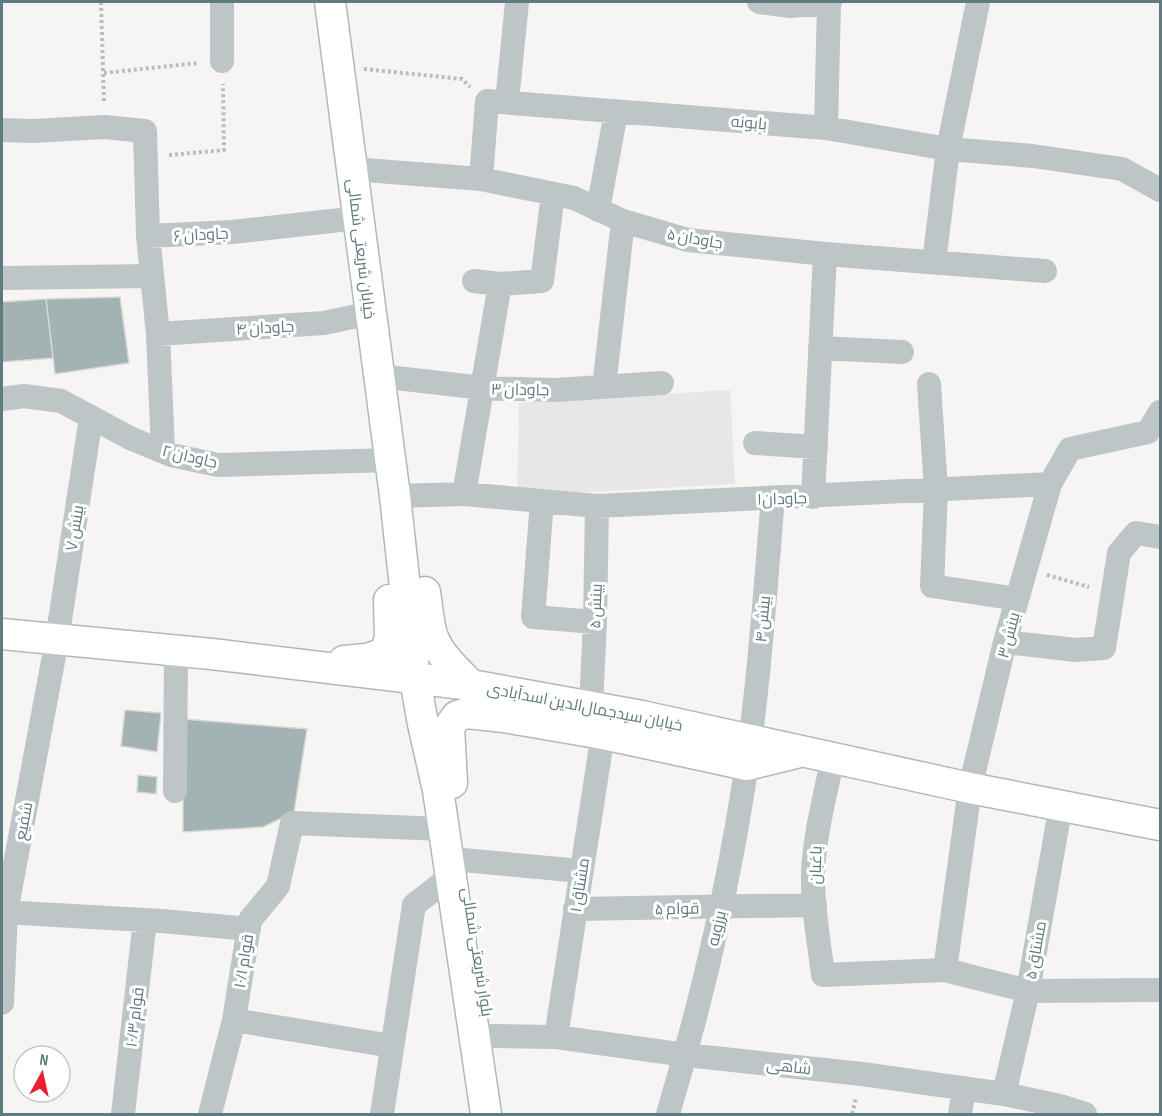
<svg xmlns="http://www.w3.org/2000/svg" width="1162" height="1116" font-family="'Sofia Sans Condensed',Cairo,sans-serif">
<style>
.built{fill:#e7e7e6}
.building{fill:#a3b2b3;stroke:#d8d7d6;stroke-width:1.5}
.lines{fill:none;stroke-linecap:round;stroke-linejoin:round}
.major-casing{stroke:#b0b9ba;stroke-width:33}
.path{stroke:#b9bebf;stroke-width:4;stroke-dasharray:3 3;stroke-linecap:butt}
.minor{stroke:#bdc5c6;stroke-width:24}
.major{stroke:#fff;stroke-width:30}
.labels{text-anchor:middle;stroke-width:6;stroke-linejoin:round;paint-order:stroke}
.street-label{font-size:16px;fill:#607b80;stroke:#fff}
</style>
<rect width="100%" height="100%" fill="#f7f5f3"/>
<path class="built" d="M730,390L735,484L517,496L519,403Z"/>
<path class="building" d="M120,297L129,363L55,374L46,299Z
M46,299L53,358L2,362V302Z
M125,710L161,713L157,752L121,746Z
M183,719L307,729L294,812L263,827L183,832Z
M138,775L157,777L156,794L137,792Z"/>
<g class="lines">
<defs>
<path id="major" d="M330,2L395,496L415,679L423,724L438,790L486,1114
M425,592C427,605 428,618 431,631C436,652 456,670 471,685
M2,634L212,654L471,685L642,716L970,788L1160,825
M344,661L367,659L385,653L390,638L389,600
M452,783L449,727L457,716L467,713L504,717L603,734L747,765L796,753"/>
</defs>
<use href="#major" class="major-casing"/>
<path class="path" d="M101,2L104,103
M364,69L462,79L470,87
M104,73L198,63
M169,155L224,150L223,84
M1047,575L1089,587
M852,1114L856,1098"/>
<path class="minor" d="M222,2V61
M759,2L791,6L829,3L830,2
M507,102L517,2
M826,128L829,3
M2,130L33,131L104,127L145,131L148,236L158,334L163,451
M352,169L481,179L574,198L623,221L688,240L825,254L1045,271
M481,179L487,101L826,128L948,149L1033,156L1122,169L1160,190
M598,210L616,112
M148,236L232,232L358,218
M934,262L948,149L978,2
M2,278L151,276
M474,281L500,284L542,281L553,194
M158,334L324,323L371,313
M820,348L902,352
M379,376L483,388L555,390L662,383
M929,384L936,490L932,586L1017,599
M604,387L623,221
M2,399L24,396L61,401L130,438L171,455L218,465L390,460
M755,443L816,447
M464,494L500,284
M395,496L464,494L597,506L1050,484L1070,449L1148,432L1160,412
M813,497L825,254
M542,501L533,617L595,622
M1005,642L1076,650L1104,648L1119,553L1136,533L1160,537
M591,706L595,622L597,506
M833,757C825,796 815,833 813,872C812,906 819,941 823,975L945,970L1028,991L1160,990
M175,791L176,651
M463,860L581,871
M575,909L815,905
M2,912L162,921L249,929
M945,970L970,788L1005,642L1050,484
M2,1003L6,912L57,640L91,417
M234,1020L392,1046
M491,1036L556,1037L686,1055L862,1074L1004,1094L1060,1106L1085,1114
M556,1037L603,734
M1004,1094L1028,991L1061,805
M123,1114L145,920
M210,1114L234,1020L250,920L278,886L292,823L443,829
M382,1114L414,905L450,877
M668,1114C704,993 733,868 750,742C761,662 766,579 773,498
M960,1114L964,1088"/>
<use href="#major" class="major"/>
</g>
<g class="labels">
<g class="street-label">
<text transform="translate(749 122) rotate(5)" y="6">بابونه</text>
<text transform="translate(201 234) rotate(-3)" y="6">جاودان ۶</text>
<text transform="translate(695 238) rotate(10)" y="6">جاودان ۵</text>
<text transform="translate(362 249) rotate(83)" y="6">خیابان شریعتی شمالی</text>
<text transform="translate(265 327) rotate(-3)" y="6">جاودان ۴</text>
<text transform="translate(520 389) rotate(1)" y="6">جاودان ۳</text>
<text transform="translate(190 456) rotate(13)" y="6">جاودان ۲</text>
<text transform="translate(782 498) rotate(-2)" y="6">جاودان۱</text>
<text transform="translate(74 528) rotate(-81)" y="6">بینش ۷</text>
<text transform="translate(595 606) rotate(-88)" y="6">بینش ۵</text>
<text transform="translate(762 619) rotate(-85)" y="6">بینش ۴</text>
<text transform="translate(1008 635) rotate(-75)" y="6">بینش ۳</text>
<text transform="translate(585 706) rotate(11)" y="6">خیابان سیدجمال‌الدین اسدآبادی</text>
<text transform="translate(23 821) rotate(-79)" y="6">شفیع</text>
<text transform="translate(815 865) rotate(-88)" y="6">باغبان</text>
<text transform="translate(579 885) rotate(-81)" y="6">مشتاق ۱</text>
<text transform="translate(677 908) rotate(-1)" y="6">قوام ۵</text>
<text transform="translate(716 928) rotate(-77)" y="6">برزویه</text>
<text transform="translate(1035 950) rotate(-80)" y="6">مشتاق ۵</text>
<text transform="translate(478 952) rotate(81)" y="6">بلوار شریعتی شمالی</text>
<text transform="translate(243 961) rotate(-81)" y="6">قوام ۱۰/۱</text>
<text transform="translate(134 1017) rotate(-83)" y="6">قوام ۱۰/۳</text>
<text transform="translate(789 1066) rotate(6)" y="6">شاهی</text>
</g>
</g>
<rect width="1162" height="1116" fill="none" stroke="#607b80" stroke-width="6"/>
<g transform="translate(42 1074) rotate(8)"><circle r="28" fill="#ffffff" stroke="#bfcacc" stroke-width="1.5"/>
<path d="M0-4.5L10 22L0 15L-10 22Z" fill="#ec1e2f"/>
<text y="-9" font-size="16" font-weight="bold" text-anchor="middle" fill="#607b80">N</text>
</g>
</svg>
